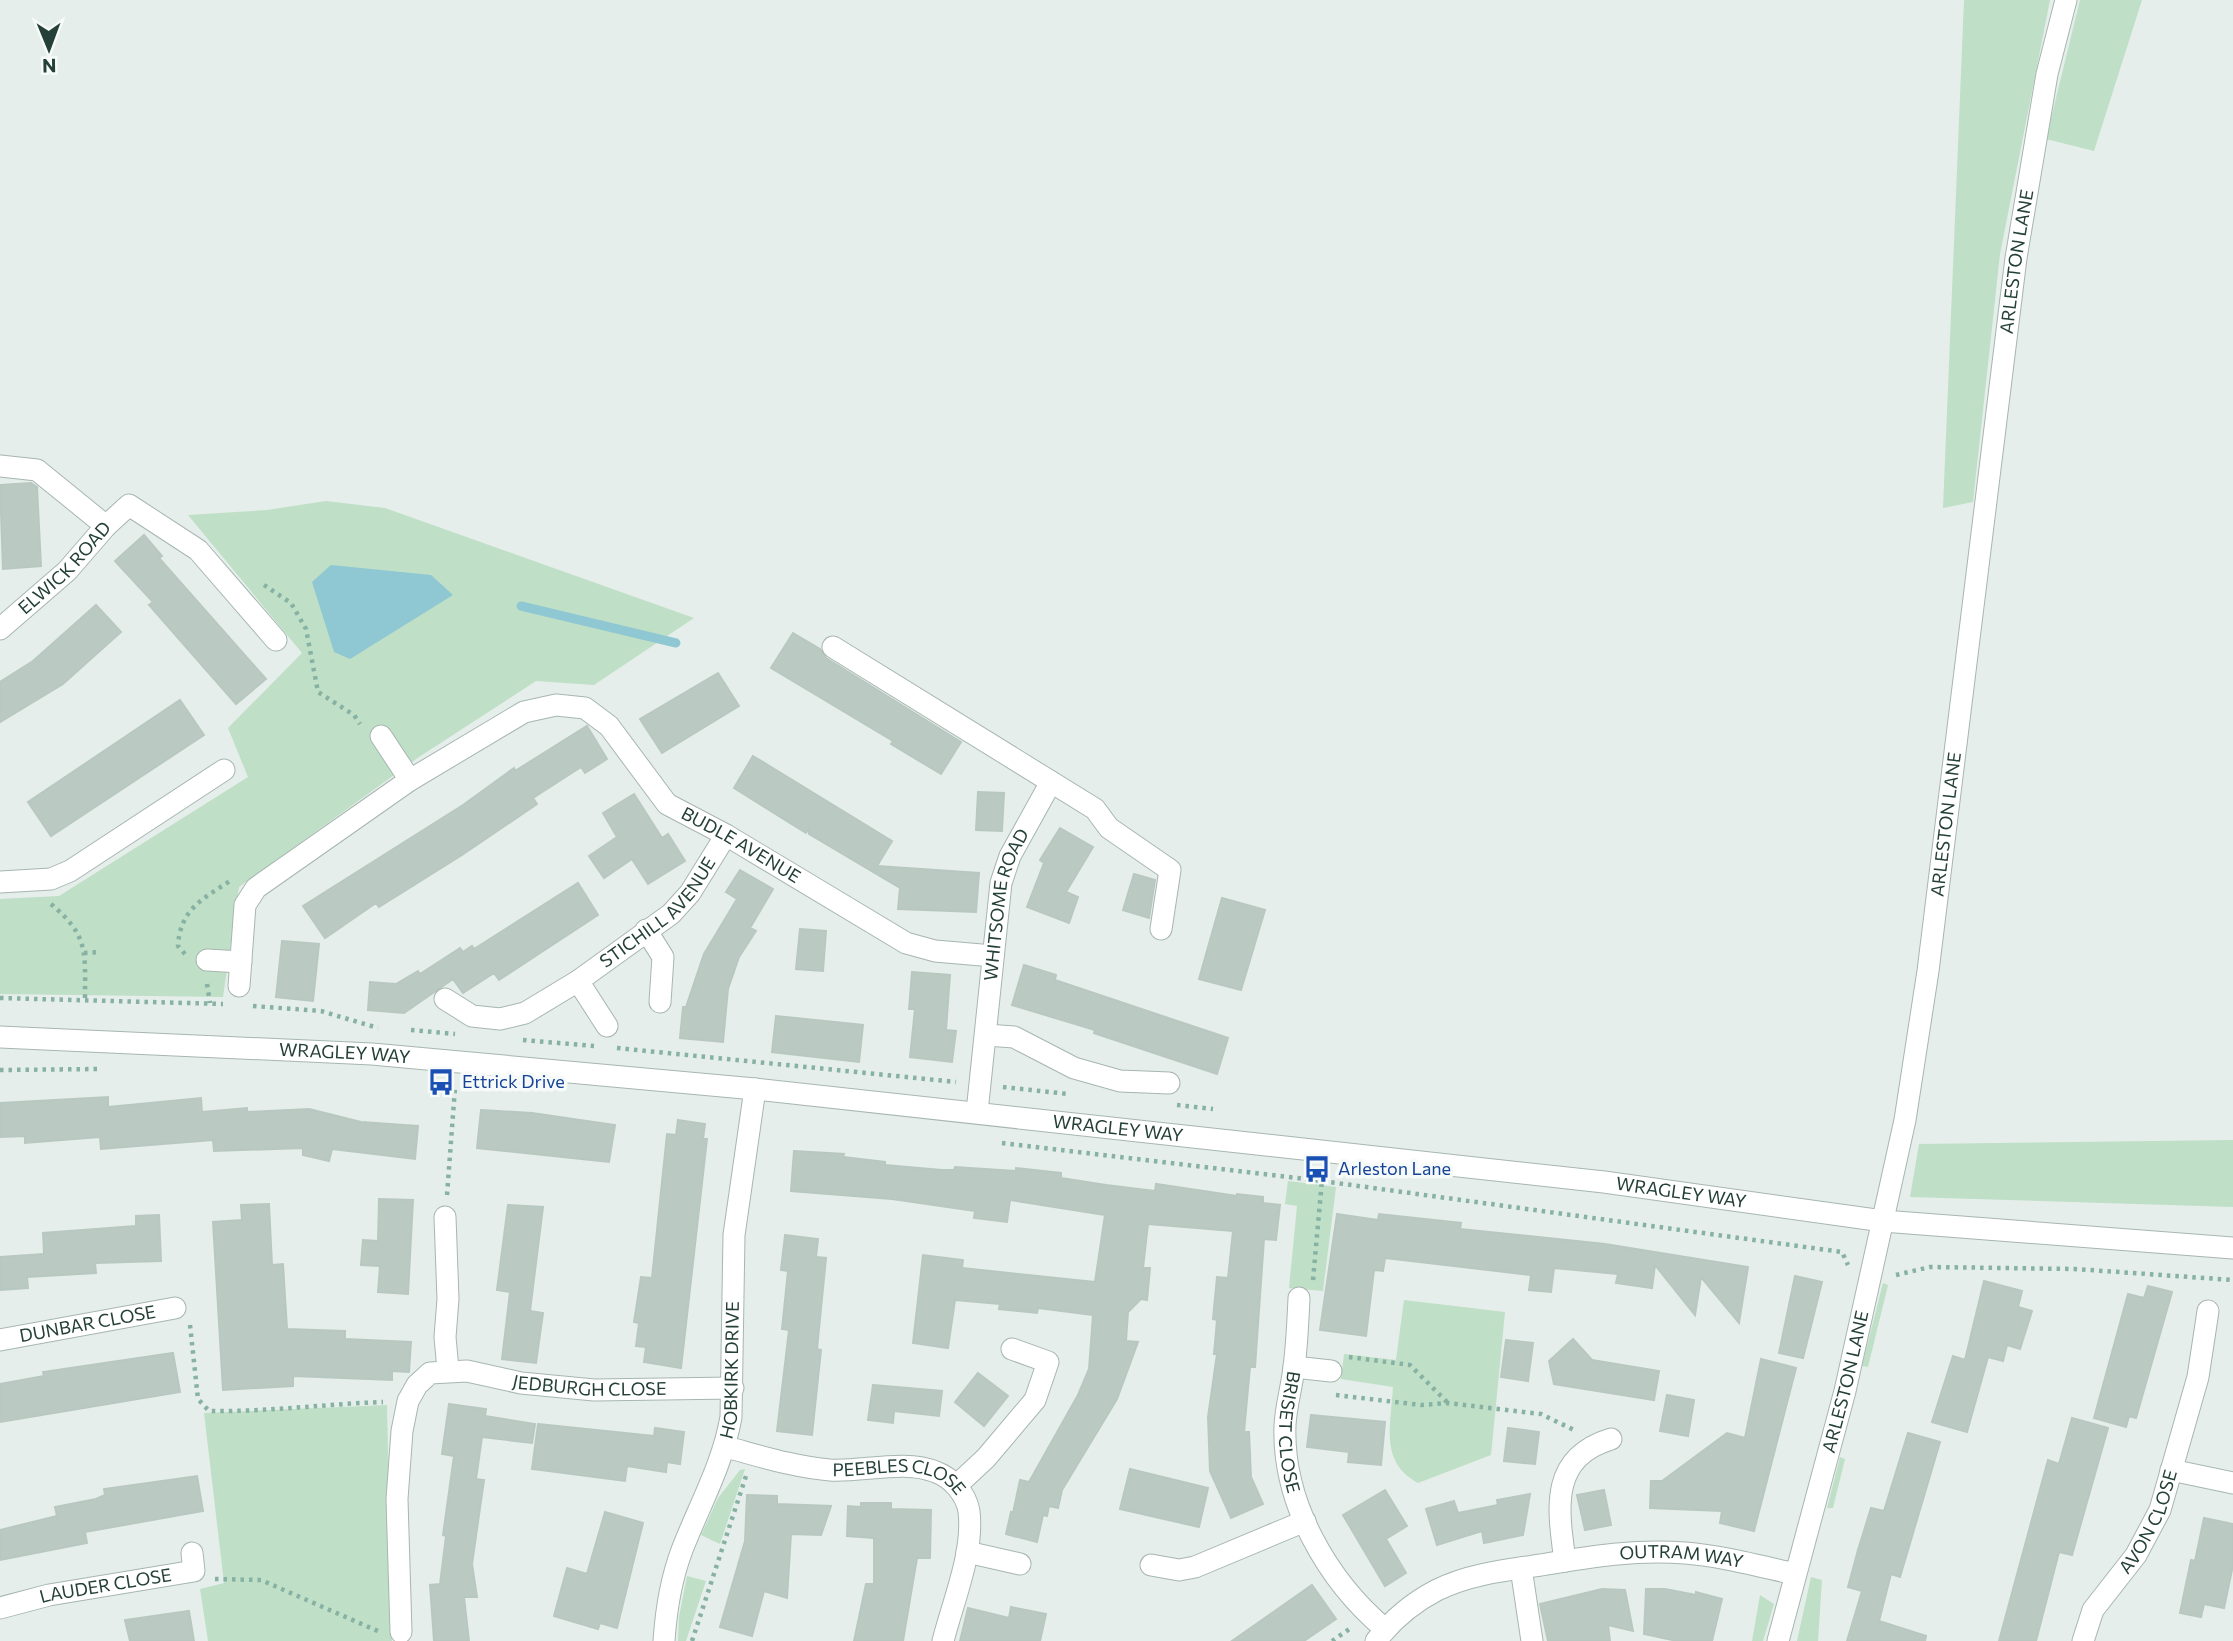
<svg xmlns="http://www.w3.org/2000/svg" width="2233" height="1641" font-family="Commissioner,sans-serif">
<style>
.green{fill:#bfdfc7}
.water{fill:#8fc8d2}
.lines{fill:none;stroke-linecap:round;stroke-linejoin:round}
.stream{stroke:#8fc8d2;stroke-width:9}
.building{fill:#bbc9c3;stroke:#b8c8c1;stroke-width:2}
.minor-casing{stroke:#a7b6b1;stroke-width:23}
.path{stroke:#86b1a3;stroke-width:4.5;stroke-dasharray:3.5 5;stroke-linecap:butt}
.minor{stroke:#fff;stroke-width:21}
.labels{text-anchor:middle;stroke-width:7;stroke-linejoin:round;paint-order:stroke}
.street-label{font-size:18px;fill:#244038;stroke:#f6faf8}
.transit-label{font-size:18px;fill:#164399;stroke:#f6faf8;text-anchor:start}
</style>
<rect width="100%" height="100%" fill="#e5eeea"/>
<path class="green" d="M1964,0H2050L2000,254L1973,502L1943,508Z
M2080,0H2142L2094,151L2046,139Z
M326,501L385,508L694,618L594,685L536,681L419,757L239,887L223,997L0,994V899L59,896L248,777L228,728L302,653L188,515L267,510Z
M2233,1140V1207L1910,1197L1919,1144Z
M1288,1181L1336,1187L1323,1291L1289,1288L1297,1206L1285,1204Z
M1883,1283L1888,1285L1868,1367L1862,1366Z
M1404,1300L1505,1312L1491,1455L1418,1483C1379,1462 1391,1425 1393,1387L1341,1379L1344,1354L1396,1360Z
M387,1405L392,1641H208L200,1589L224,1583L204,1413Z
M1840,1457L1845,1459L1833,1508H1827Z
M745,1469L720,1544L701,1535L718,1498L740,1470Z
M687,1576L706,1581L686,1641H678L679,1617Z
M1811,1577L1822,1580L1818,1641H1797Z
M1760,1595L1774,1604L1763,1641H1752Z"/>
<path class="water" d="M331,565L431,575L453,595L350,659L334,652L312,582Z"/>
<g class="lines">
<path class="stream" d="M521,606L676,643"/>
</g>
<path class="building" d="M31,483L37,487L41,566L3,569L0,485Z
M144,535L162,556L159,558L266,679L236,704L149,605L153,602L115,561Z
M96,605L121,632L63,684L0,722V682L33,661Z
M793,633L820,649L826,658L961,742L941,774L891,744L893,741L771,668Z
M718,673L739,706L662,753L640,719Z
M180,700L204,735L51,836L28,802Z
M587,726L607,759L585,773L581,767L533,798L537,804L462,855L379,907L376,903L325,938L303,906L463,805L514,768L515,771Z
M753,756L892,841L877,866L979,873L976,912L898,909L900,888L809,834V829L806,833L734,788Z
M978,792L1004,793L1002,831L976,830Z
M634,794L662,838L668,834L685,861L648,884L632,859L604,878L589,856L617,837L603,813Z
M1060,828L1093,847L1066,892L1078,897L1069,923L1027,907L1044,863L1040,860Z
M740,870L773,889L750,928L756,931L739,957L728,989L723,1042L680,1038L683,1007H686L704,954L737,899L726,892Z
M1134,874L1155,880L1149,918L1123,910Z
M578,883L598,915L499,980L494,973L463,993L453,979L404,1013L368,1010L370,982L396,984L418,971L420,974L460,948L463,952L472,946L474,949Z
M1222,898L1265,910L1241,990L1199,979Z
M800,929L826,931L823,971L796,969Z
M282,941L319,944L313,1001L276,997Z
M1024,965L1056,975L1055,980L1228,1038L1217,1074L1094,1033L1095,1030L1012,1005Z
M912,972L950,975L946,1030L956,1031L952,1062L910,1057L915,1009H909Z
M776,1016L863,1025L859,1062L772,1052Z
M108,1097V1107L201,1098L202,1112L247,1108V1112L309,1109L361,1122L418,1126L415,1159L332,1149L329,1161L303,1155V1148L214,1151L213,1140L101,1149L100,1137L25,1143V1136L0,1137V1103Z
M481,1110L532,1113L615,1125L609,1162L477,1148Z
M678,1120L705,1124L703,1139H707L681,1368L644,1362L646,1347L636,1346L639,1323L634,1322L641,1277L652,1278L667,1134L676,1135Z
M794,1151L844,1154L843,1157L885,1162V1165L942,1170H954L955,1167L1016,1171V1168L1061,1173V1178L1106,1185L1155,1191L1156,1184L1237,1196V1194L1263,1197V1203L1280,1205L1276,1240L1264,1239L1255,1367H1250L1244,1432H1249L1251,1477L1263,1504L1231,1518L1210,1471L1208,1417L1217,1354H1214L1217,1320L1213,1319L1217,1277L1228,1278L1233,1231L1148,1224L1143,1268H1150L1147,1300L1141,1299L1128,1312L1126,1341L1138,1342L1117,1399L1062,1490L1058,1508L1049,1506L1047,1516L1043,1515L1037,1542L1006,1534L1011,1512L1013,1513L1020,1480L1029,1482L1078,1395L1089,1369L1093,1315L1038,1308L1037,1313L999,1309L1000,1304L955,1300L948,1348L913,1343L923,1255L963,1260L962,1268L1095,1282L1105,1215L1010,1200L1007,1222L974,1218L975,1211L892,1199L791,1191Z
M379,1199L413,1200L408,1294L378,1292L380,1266L361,1265L363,1240L378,1241Z
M269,1204L272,1265L283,1264L287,1329L345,1331V1339L411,1342L409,1372L392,1371V1380L293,1376V1386L223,1390L213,1222L242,1220L241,1205Z
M508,1205L543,1207L530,1311L543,1313L536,1363L502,1359L510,1292L497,1290Z
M1337,1214L1378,1220L1379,1214L1461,1223L1460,1229L1605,1244L1748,1267L1739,1323L1701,1277L1695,1315L1655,1265L1652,1288L1616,1283L1618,1274L1554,1268L1551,1292L1529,1290L1531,1275L1385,1258L1383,1271L1374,1270L1366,1336L1320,1330Z
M159,1215L161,1261L95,1263L96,1273L27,1277L28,1288L0,1290V1257L44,1254L43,1233L136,1226V1216Z
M785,1235L818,1239L816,1257L826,1258L817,1349L821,1350L812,1435L777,1431L789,1330L782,1329L788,1271L781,1270Z
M1795,1276L1822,1282L1803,1358L1779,1353Z
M1984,1281L2022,1291L2018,1307L2032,1311L2020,1349L2007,1345L2003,1361L1988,1357L1967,1432L1932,1422L1953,1356L1965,1360Z
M2148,1286L2172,1292L2136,1418L2129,1416L2126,1427L2094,1418L2128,1294L2144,1298Z
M1573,1339L1592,1360L1659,1371L1654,1400L1554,1384L1549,1361Z
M1506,1340L1533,1343L1528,1381L1501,1377Z
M173,1353L180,1392L0,1422V1384L44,1376L43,1372Z
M1761,1359L1796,1368L1754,1531L1720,1523L1722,1511L1650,1508L1651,1481H1662L1727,1433L1745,1438Z
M978,1373L1008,1396L984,1426L955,1402Z
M873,1385L942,1391L939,1416L894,1411L893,1423L868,1420Z
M1667,1395L1694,1400L1688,1436L1660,1431Z
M449,1404L486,1409L485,1416L535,1424L532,1443L482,1437L476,1479L484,1480L472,1564L477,1597H464L469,1641H434L430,1585L440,1584L446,1536L443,1535L454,1456L442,1454Z
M1311,1415L1385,1422L1381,1465L1348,1462L1349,1452L1307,1447Z
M2072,1418L2108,1428L2072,1555L2059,1552L2036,1641H1999L2048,1460L2059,1464Z
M538,1424L654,1436L655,1428L684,1432L680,1464L667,1462L666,1472L627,1466L625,1481L532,1469Z
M1508,1428L1539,1432L1535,1464L1504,1461Z
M1908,1433L1940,1442L1900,1577L1891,1574L1879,1621L1926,1636L1925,1641H1847L1862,1591L1848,1587L1858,1550L1871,1508L1884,1511Z
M1130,1469L1208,1488L1199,1527L1120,1509Z
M197,1476L203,1511L85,1532L87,1543L0,1560V1530L57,1516L55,1507L96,1499L105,1495L104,1489Z
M1385,1490L1407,1526L1386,1539L1406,1573L1385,1586L1343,1515Z
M1604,1490L1611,1525L1585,1530L1577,1495Z
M1530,1494L1523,1535L1484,1543L1482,1531L1437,1545L1426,1509L1454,1501L1458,1513L1498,1505L1497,1500Z
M747,1495L777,1496V1504L831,1506L821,1535L791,1534L787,1598L764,1591L752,1636L720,1627L745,1541Z
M861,1503H891V1509L931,1510L930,1558H917L903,1641H854L866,1584H874V1538L847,1536L848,1506L861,1507Z
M605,1512L643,1523L617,1628L600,1623L598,1629L554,1616L567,1568L587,1574Z
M2204,1518L2233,1524V1565L2224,1608L2204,1604L2201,1617L2180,1613L2191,1560L2195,1561Z
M1312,1585L1336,1619L1304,1641H1232Z
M1602,1589L1625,1590L1633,1631L1608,1625L1610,1641H1548L1540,1604Z
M1646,1589H1665L1696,1595V1592L1722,1599L1712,1641H1677L1644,1634Z
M1011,1607L1046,1614L1040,1641H960L968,1608L1009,1618Z
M189,1611L194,1641H130L125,1620Z"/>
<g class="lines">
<defs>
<g id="minor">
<path d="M0,466L37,470L106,526"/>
<path id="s1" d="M0,629L67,571L106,526L129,505L198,550L276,640"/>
<path d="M833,647L1095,809L1109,828L1170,870L1161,929"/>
<path d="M381,736L410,780"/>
<path d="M0,882L51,879L70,871L224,770"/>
<path d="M646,930L663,957L660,1002"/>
<path d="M207,960L241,962"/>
<path d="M578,981L607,1026"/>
<path id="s2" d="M239,986L245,905L256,888L410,780L524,712L556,705L585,708L609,726L667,804L726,835L906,943L935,951L993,956"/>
<path id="s3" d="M445,999L472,1016L500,1019L525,1013L578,981L671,914L690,893L726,835"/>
<path d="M986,1035L1014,1037L1074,1068L1120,1081L1169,1083"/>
<path id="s4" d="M0,1037L372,1054L755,1089L1604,1182L1883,1221L2233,1248"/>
<path id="s5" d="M977,1112L1001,883L1010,856L1051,782"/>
<path d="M445,1217L448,1299L445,1337L448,1370"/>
<path id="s6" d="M1299,1298C1298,1321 1297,1344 1294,1367C1292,1386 1286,1406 1285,1425C1282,1503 1328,1581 1385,1629"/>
<path id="s7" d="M0,1340L175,1308"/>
<path d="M1294,1367L1331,1371"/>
<path id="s8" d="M726,1447C760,1456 794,1467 830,1470C863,1472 905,1459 936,1472C952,1478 966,1494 969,1511C974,1553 953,1601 943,1641"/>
<path d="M2171,1470L2233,1483"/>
<path d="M957,1485L986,1458L1035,1400L1048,1362L1012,1349"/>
<path d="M967,1552L1020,1564"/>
<path d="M1565,1561C1558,1509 1549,1458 1611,1439"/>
<path d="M1151,1565L1179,1570L1195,1567L1305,1521"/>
<path d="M1521,1568L1532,1641"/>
<path id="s9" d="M0,1608L49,1595L194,1571L192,1553"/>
<path id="s10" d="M401,1632L397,1499L402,1431L408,1401L417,1385L430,1373L467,1371L521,1383L594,1390L733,1388"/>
<path id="s11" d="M664,1641C666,1611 671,1579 682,1550C699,1506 723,1464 731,1417L734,1235L755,1089"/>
<path id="s12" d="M1376,1641C1392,1620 1414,1602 1437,1590C1469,1574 1506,1570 1541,1565C1589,1557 1635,1549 1685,1553C1722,1556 1759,1566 1795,1574"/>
<path id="s13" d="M1778,1641L1845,1391L1905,1120L1928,971L2016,258L2047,74L2066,0"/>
<path id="s14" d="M2083,1641L2093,1610L2136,1555L2160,1510L2198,1377L2208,1311"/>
</g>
</defs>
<use href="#minor" class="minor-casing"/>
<path class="path" d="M264,585L291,603L306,629L318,692L354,715L360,724
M51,904C89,936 85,952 85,999
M84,953L101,952
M185,954L178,946C180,910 202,899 230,881
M207,984L210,1003
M0,998L223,1004
M253,1006L321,1011L378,1028
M411,1030L455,1034
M523,1040L594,1046
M617,1048L956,1082
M0,1070L100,1069
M1003,1087L1068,1094
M1177,1105L1213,1109
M1002,1143L1322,1181L1842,1252L1848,1265
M447,1195L455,1088
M1896,1275L1930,1267L2075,1269L2233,1280
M1313,1280L1322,1180
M190,1325L198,1399L209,1411C267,1412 325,1404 383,1402
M1349,1357L1410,1365L1448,1403
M1336,1395L1421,1405L1448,1403L1541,1414L1574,1430
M215,1579L261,1580L380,1632
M692,1641L746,1476
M1332,1641L1351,1628"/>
<use href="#minor" class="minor"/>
</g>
<defs>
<symbol id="bus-bare" viewBox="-9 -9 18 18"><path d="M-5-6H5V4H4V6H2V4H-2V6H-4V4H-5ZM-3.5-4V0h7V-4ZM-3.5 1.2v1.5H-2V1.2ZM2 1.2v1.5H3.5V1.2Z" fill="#1a4fb4" stroke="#f6faf8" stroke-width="2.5" paint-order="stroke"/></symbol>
</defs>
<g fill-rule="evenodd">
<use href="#bus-bare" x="422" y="1063" width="38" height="38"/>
<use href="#bus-bare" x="1298" y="1150" width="38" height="38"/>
</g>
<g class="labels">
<g class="street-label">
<text dy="6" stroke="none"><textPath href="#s13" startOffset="1402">ARLESTON LANE</textPath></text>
<text dy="6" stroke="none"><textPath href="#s1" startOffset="89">ELWICK ROAD</textPath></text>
<text dy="6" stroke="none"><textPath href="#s13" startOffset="835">ARLESTON LANE</textPath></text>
<text dy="6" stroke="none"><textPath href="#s2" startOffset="696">BUDLE AVENUE</textPath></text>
<text dy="6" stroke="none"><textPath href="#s5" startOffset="210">WHITSOME ROAD</textPath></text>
<text dy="6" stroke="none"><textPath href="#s3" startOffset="254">STICHILL AVENUE</textPath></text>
<text dy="6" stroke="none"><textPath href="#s4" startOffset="345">WRAGLEY WAY</textPath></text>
<text dy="6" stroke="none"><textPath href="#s4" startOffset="1122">WRAGLEY WAY</textPath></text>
<text dy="6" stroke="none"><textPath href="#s4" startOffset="1689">WRAGLEY WAY</textPath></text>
<text dy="6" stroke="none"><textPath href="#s7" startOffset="89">DUNBAR CLOSE</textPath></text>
<text dy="6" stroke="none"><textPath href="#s11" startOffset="282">HOBKIRK DRIVE</textPath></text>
<text dy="6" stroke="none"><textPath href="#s13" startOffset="268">ARLESTON LANE</textPath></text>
<text dy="6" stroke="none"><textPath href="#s10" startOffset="429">JEDBURGH CLOSE</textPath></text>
<text dy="6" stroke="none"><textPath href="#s6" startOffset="135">BRISET CLOSE</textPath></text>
<text dy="6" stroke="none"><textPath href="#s8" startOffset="178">PEEBLES CLOSE</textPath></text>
<text dy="6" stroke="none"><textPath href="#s14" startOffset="138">AVON CLOSE</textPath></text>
<text dy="6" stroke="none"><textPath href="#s12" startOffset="329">OUTRAM WAY</textPath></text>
<text dy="6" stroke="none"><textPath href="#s9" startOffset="108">LAUDER CLOSE</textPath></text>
</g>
<g class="transit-label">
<text x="462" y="1088">Ettrick Drive</text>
<text x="1338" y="1175">Arleston Lane</text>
</g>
</g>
<g transform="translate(49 49) rotate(179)" stroke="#f6faf8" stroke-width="5" paint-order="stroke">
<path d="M0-5L12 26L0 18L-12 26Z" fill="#244038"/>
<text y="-10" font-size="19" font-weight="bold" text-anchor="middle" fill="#244038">N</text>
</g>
</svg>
